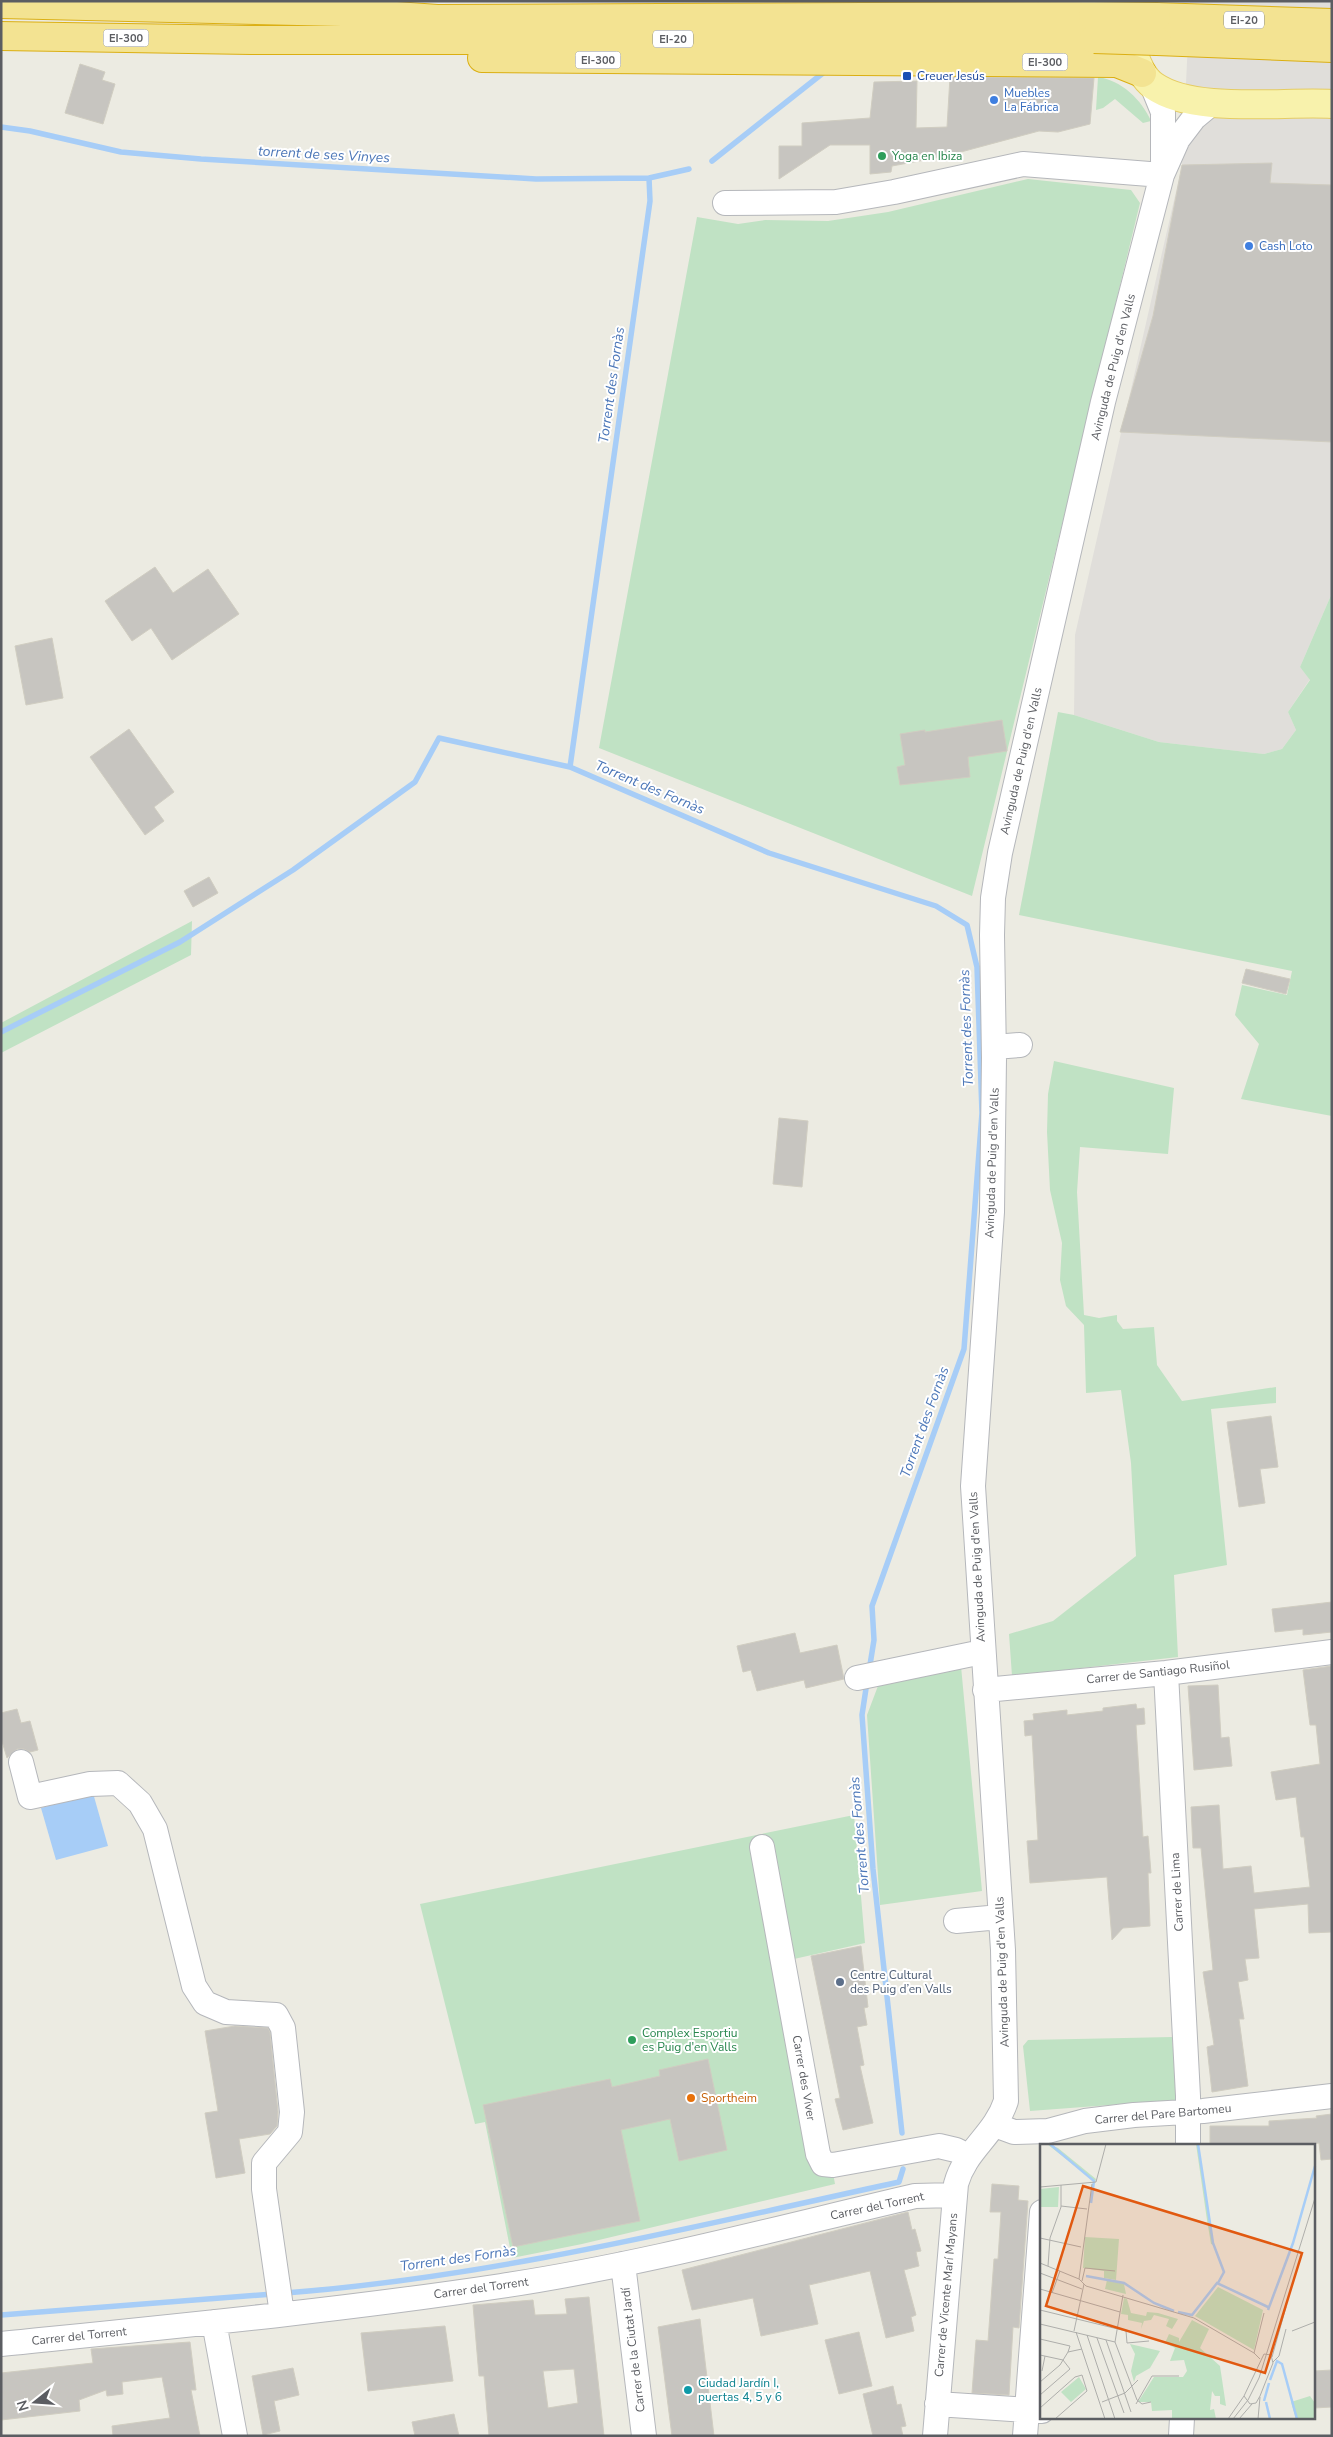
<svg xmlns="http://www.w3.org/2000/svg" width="1333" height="2437" font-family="'Nunito Sans',sans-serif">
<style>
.industrial{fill:#e0deda}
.green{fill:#c0e2c4}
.water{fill:#a7cdf7}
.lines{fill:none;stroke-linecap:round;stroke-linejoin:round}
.stream{stroke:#a7cdf7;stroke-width:5.5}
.building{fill:#c7c5c0;stroke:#d0cdc1;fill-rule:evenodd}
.minor-casing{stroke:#b5b7bb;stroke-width:26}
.major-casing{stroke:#e5cc63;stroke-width:30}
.highway-casing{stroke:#dbaf13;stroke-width:30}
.minor{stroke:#fff;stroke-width:24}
.major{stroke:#f8f2ac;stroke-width:28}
.highway{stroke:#f3e392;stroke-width:28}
.highway-bridge-casing{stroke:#dbaf13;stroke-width:30;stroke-linecap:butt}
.highway-bridge{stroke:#f3e392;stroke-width:28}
.transit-dot{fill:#1a4fb4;stroke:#fff;stroke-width:2}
.shop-dot{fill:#3f7fe0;stroke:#fff;stroke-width:2}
.leisure-dot{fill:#2e9e5b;stroke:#fff;stroke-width:2}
.service-dot{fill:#5c6f8a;stroke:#fff;stroke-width:2}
.food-dot{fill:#e8710a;stroke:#fff;stroke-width:2}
.culture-dot{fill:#0f9aa8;stroke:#fff;stroke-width:2}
.labels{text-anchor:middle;stroke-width:4;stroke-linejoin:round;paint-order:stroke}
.shield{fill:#fff;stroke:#8c8e91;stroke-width:1}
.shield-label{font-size:11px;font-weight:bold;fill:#5b5d62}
.transit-label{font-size:12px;fill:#164399;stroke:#fff;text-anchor:start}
.shop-label{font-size:12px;fill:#366cbe;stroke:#fff;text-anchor:start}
.leisure-label{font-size:12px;fill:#27864d;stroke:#fff;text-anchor:start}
.street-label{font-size:12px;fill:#5b5d62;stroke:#fff}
.service-label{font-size:12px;fill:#4e5e75;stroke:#fff;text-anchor:start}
.food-label{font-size:12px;fill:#c56008;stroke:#fff;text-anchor:start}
.culture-label{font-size:12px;fill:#0d838f;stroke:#fff;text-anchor:start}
.water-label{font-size:14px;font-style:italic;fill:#4c77b8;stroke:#fff}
.inset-river{fill:none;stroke:#a7cdf7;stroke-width:2.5}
.inset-road{fill:none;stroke:#aeaeab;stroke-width:1}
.view{fill:#e15910;fill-opacity:0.15;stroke:#e15910;stroke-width:2.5}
.inset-edge{fill:none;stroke:#5b5d62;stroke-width:2.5}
</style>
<rect width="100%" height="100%" fill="#ecebe2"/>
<path class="industrial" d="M1190,1H1332V593L1300,667L1310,679L1288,712L1296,730L1282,749L1264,754L1159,742L1074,715L1075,635L1182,165Z"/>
<path class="green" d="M1098,77C1121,80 1142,100 1151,121L1143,123L1115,99L1103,108L1096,110Z
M1028,179L1131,190L1140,203L972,896L599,748L697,217L738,224L765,220L828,221L888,212Z
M1332,593V1116L1241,1099L1259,1044L1235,1015L1242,985L1287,995L1292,971L1019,915L1058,712L1074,715L1159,742L1264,754L1282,749L1296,730L1288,712L1310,680L1300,667Z
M192,921L191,955L1,1053V1023Z
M1054,1061L1174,1088L1168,1154L1080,1147L1077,1192L1084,1315L1099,1318L1117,1315V1321L1123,1329L1154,1327L1157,1365L1182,1401L1276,1387V1403L1211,1409L1227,1565L1174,1575L1178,1657L1012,1676L1009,1634L1053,1621L1136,1556L1131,1463L1121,1390L1086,1393L1084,1325L1066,1306L1060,1280L1062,1243L1050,1190L1047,1132L1048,1094Z
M961,1666L982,1891L880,1905L867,1715L881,1678Z
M854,1815L865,1943L794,1959L835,2184L582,2244L512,2258L485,2122L475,2124L420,1904Z
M1172,2037L1177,2100L1030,2111L1023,2046L1028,2040Z"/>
<path class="water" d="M93,1793L108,1846L56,1860L41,1808Z"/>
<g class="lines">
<path class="stream" d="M1,127L30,131L121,152L201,159L536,179L649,178L689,169
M712,161L823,73
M649,178L650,201L570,767L769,853L936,906L967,925L977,967L982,1113L964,1349L872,1606L874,1640L869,1671
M1,1032L180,942L293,870L415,782L439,738L570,767
M867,1682L862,1715L873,1869L902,2133
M285,2293C493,2277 696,2226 899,2182L903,2169
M1,2315L273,2294"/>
</g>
<path class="building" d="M80,64L105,72L102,80L115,84L103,124L65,113Z
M950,77L1094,78L1090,124L1058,132L1039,131L946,156L892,166L891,172L870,174V145H830L779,179V146H802V123L870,118L874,82L917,81L916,128L947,127Z
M1272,163L1270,183L1332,185V442L1120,432L1153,316L1182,165Z
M155,567L173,593L208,569L239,614L172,660L151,628L132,641L105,601Z
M52,638L63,698L26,705L15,646Z
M1002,720L1007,751L968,757L970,777L900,785L897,767L905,765L900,734L925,730V732Z
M129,729L174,792L154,807L164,821L145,835L90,757Z
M209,877L218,893L193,907L184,891Z
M1246,969L1290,979L1286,994L1242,983Z
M779,1118L808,1121L802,1187L773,1184Z
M1271,1416L1278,1467L1260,1469L1265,1503L1239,1507L1227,1422Z
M1332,1602V1632L1303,1635V1629L1275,1632L1272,1609Z
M795,1633L800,1653L837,1645L844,1679L806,1688L804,1680L757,1691L751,1670L743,1672L737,1646Z
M1332,1666V1932L1309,1933L1308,1904L1254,1909L1259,1958L1245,1959L1248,1980L1238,1982L1244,2019H1239L1248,2086L1212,2092L1207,2047L1214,2045L1203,1972L1213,1970L1201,1848H1193L1191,1807L1219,1805L1223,1869L1251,1866L1254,1893L1310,1887L1304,1837H1301L1296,1797L1276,1800L1271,1772L1320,1764L1316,1725H1310L1303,1670Z
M1218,1685L1221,1738L1229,1737L1232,1766L1194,1770L1188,1686Z
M1136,1704L1137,1709L1144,1708L1145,1724L1136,1725L1143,1837L1148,1836L1151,1873H1148L1150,1926L1123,1928L1112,1940L1107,1877L1030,1883L1027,1841L1038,1840L1032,1735L1025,1736L1024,1721L1034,1720L1033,1714L1067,1710V1715L1103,1711V1708Z
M17,1709L21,1723L30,1721L38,1750L30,1752L24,1749H17L7,1758L1,1738V1713Z
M861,1946L868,2007L864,2008L867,2025L857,2027L864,2065L860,2066L873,2123L843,2130L835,2099L840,2098L811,1956Z
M235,2026L268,2028L270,2032L278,2112L277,2126L270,2134L239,2139L245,2173L216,2178L205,2113L218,2111L205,2031Z
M708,2059L727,2150L679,2161L670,2119L621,2130L640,2221L513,2247L483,2105L610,2079L612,2087L660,2076L659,2070Z
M1332,2114V2159L1321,2160L1319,2143L1292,2146H1210V2126H1269V2121L1317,2118L1316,2116Z
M992,2184L1019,2186L1018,2200L1028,2201L1019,2328L1013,2327L1009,2395L972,2393L976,2340L988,2341L994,2259H998L1001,2212H990Z
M908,2212L912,2230L915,2229L921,2251L916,2252L919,2266L904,2270L916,2315L911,2317L914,2331L886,2338L870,2271L809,2285L818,2324L761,2336L753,2298L692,2310L682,2270Z
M589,2297L604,2436H489L484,2376H479L473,2305L533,2300L535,2315L567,2314L565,2299ZM574,2369L578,2403L548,2408L543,2371Z
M700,2319L714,2436H672L658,2327Z
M445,2326L453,2381L368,2391L361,2333Z
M859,2332L872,2386L839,2394L825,2340Z
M190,2342L196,2390H191L200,2436H113L112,2426L170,2418L162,2377L122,2382L123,2394L107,2396L106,2390L79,2400L80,2411L1,2420V2373L93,2363L91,2349Z
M293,2368L299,2395L274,2401L280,2431L263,2435L252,2376Z
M1332,2370V2407L1314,2408V2371Z
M893,2386L897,2405L901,2404L906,2426L901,2427L903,2436H873L863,2394Z
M454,2414L459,2436H415L412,2422Z"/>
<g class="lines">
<defs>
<path id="minor" d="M1152,85L1163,112V161
M725,203L836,202L894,192L1023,164L1162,175
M994,1047L1020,1045
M1166,1673L1188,2096V2146
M857,1678L982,1652
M985,1690L1166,1673L1332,1652
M21,1762L30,1797L90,1784L118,1783L140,1803L155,1829L194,1986L205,2003L226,2012L276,2015L283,2028L292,2112L290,2132L264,2163V2189L282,2314
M762,1847L818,2154L823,2164L833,2165L939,2146L956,2150L968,2156
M956,1921L1000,1917
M995,2125L1014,2132L1048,2131L1085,2121L1134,2115L1203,2111L1332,2096
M623,2264L644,2436
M214,2322L235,2436
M1,2344C168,2327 335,2311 501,2286C641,2265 778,2228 915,2196L955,2195
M937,2404L1042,2411
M935,2436L956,2184C965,2150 995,2135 1006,2101L1003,1950L973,1486L992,1212L994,1058L992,935L993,898L1000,853L1103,402L1162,175L1178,139L1194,118L1212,103
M1025,2436L1042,2212
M1181,2436L1182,2418"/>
<path id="major" d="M1135,1C1128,18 1128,37 1134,54C1137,65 1144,79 1154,86C1194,114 1283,101 1332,104"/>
<path id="highway" d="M1,4L342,12L437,19L1093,16
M1156,17L1332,23
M1,36L251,40L1094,39
M1157,41L1332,48
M482,58L1117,63L1142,73"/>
</defs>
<use href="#minor" class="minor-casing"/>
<use href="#major" class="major-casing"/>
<use href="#highway" class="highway-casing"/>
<use href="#minor" class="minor"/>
<use href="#major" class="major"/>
<use href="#highway" class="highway"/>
<defs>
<path id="highway-bridge" d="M1093,16L1156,17
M1094,39L1157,41"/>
</defs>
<use href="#highway-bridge" class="highway-bridge-casing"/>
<use href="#highway-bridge" class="highway-bridge"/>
</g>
<rect class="transit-dot" x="902" y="71" width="10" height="10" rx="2.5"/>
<g class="shop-dot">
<circle cx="994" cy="100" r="5"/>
<circle cx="1249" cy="246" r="5"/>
</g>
<g class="leisure-dot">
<circle cx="882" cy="156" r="5"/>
<circle cx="632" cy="2040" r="5"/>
</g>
<circle class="service-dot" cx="840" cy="1982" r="5"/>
<circle class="food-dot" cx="691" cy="2098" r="5"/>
<circle class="culture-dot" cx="688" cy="2390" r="5"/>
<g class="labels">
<g class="shield">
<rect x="1224" y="11.5" width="40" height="17" rx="4"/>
<rect x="103.5" y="29.5" width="45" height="17" rx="4"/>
<rect x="653" y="30.5" width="40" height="17" rx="4"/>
<rect x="575.5" y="51.5" width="45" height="17" rx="4"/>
<rect x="1022.5" y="53.5" width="45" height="17" rx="4"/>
</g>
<g class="shield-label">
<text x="1244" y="24">EI-20</text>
<text x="126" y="42">EI-300</text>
<text x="673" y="43">EI-20</text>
<text x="598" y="64">EI-300</text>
<text x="1045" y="66">EI-300</text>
</g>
<g class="transit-label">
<text x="917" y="80">Creuer Jesús</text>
</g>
<g class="shop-label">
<text x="1004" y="97">Muebles<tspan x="1004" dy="14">La Fábrica</tspan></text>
<text x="1259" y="250">Cash Loto</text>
</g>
<g class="leisure-label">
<text x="892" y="160">Yoga en Ibiza</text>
<text x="642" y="2037">Complex Esportiu<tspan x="642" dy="14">es Puig d'en Valls</tspan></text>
</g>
<g class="street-label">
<text transform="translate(1113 367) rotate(-76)" y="4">Avinguda de Puig d'en Valls</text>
<text transform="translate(1021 761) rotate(-77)" y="4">Avinguda de Puig d'en Valls</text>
<text transform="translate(992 1163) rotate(-88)" y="4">Avinguda de Puig d'en Valls</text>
<text transform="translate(977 1567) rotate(-93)" y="4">Avinguda de Puig d'en Valls</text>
<text transform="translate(1158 1672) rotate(-6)" y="4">Carrer de Santiago Rusiñol</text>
<text transform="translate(1177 1892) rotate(-93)" y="4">Carrer de Lima</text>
<text transform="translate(1002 1972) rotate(-92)" y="4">Avinguda de Puig d'en Valls</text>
<text transform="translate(804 2078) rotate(80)" y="4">Carrer des Viver</text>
<text transform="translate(1163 2114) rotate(-5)" y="4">Carrer del Pare Bartomeu</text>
<text transform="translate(877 2206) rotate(-12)" y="4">Carrer del Torrent</text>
<text transform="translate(481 2288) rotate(-8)" y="4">Carrer del Torrent</text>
<text transform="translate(946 2295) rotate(-85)" y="4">Carrer de Vicente Marí Mayans</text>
<text transform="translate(79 2336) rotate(-6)" y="4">Carrer del Torrent</text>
<text transform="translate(633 2350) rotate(-97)" y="4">Carrer de la Ciutat Jardí</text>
</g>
<g class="service-label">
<text x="850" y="1979">Centre Cultural<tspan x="850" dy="14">des Puig d’en Valls</tspan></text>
</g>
<g class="food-label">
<text x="701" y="2102">Sportheim</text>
</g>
<g class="culture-label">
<text x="698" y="2387">Ciudad Jardín I,<tspan x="698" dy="14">puertas 4, 5 y 6</tspan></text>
</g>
<g class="water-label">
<text transform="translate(324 154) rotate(3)" y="5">torrent de ses Vinyes</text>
<text transform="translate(611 385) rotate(-82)" y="5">Torrent des Fornàs</text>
<text transform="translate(650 787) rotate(23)" y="5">Torrent des Fornàs</text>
<text transform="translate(966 1028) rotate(-92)" y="5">Torrent des Fornàs</text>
<text transform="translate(924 1422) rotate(-70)" y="5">Torrent des Fornàs</text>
<text transform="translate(859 1835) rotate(-95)" y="5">Torrent des Fornàs</text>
<text transform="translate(458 2258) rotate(-8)" y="5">Torrent des Fornàs</text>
</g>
</g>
<g transform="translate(1040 2144)">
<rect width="275" height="275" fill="#ecebe2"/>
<path d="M7,0L18,4L56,35L55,38ZM156,0H158L174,101L171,100L167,76ZM19,43L18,63H0V45ZM45,93L79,95L76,136L64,134V127L43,124ZM67,136L84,140L86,150L65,145ZM178,143L223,166L214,206L155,172ZM84,154L87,155L91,169L106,172L107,168L118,169L138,175L132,185L126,182L129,175L114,171L111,176L104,177L101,185L102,179L88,176V171L81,170ZM152,176L169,185L160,204L180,222L186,262L180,260V252H175L172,247L170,266L174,265L176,275H132V266L112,267L111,258H98L114,233H143L147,227L144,216L130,217L135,204L125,199L129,190L139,194V198ZM90,200L120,207L110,224L96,232L94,238L91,227L95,210ZM39,233L46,245L31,258L21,248ZM270,252L275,259V275H256L251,258Z" fill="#c0e2c4"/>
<path class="inset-river" d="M10,0L54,37L51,59M158,0L173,99L184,128L178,139M46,132L84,139L114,159L134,167M228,166L253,99L275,22M138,168L152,171L177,139L228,163M230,236L237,217L242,220L257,275M224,257L229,239M226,258L230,275"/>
<path class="inset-road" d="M0,43L56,38L66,0M21,62L47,65M0,94L41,103M0,119L39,135L46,142L154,174L214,209L220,215M8,122L10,94L21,63V41M0,129L42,145M39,135L52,40M42,137L45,124L75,127M0,145L80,168M12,149L20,127M83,151L75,198L97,256L102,260L111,258M0,166L86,187L87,199L109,197M0,180L75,198M34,187L44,140M252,187L275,178M36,188L65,275M47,191L75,275M57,194L84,269M0,195L30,202L28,208M66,196L91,268M214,209L224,169M224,210L231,211L233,219L220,252L216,259L210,260L204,252ZM0,211L23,216M232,213L246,163M233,218L239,212L246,185M2,227L5,212M0,238L20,221L28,208L42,205M0,251L30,225L23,216M62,258L85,249L98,236M96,260L112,232H139M0,264L35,233L42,231L47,247L15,275M188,275L204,252M193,275L208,256L219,234L275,54M199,275L212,260M218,275L220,253"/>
<path class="view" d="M43,42L262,109L225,229L6,162Z"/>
<rect width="275" height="275" class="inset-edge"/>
</g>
<rect width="1333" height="2437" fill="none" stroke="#5b5d62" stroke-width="5"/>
<g transform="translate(35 2402) rotate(253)" stroke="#ffffff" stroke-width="4" paint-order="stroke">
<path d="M0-4L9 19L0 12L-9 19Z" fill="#5b5d62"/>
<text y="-8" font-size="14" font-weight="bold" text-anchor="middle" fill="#5b5d62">N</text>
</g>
</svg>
